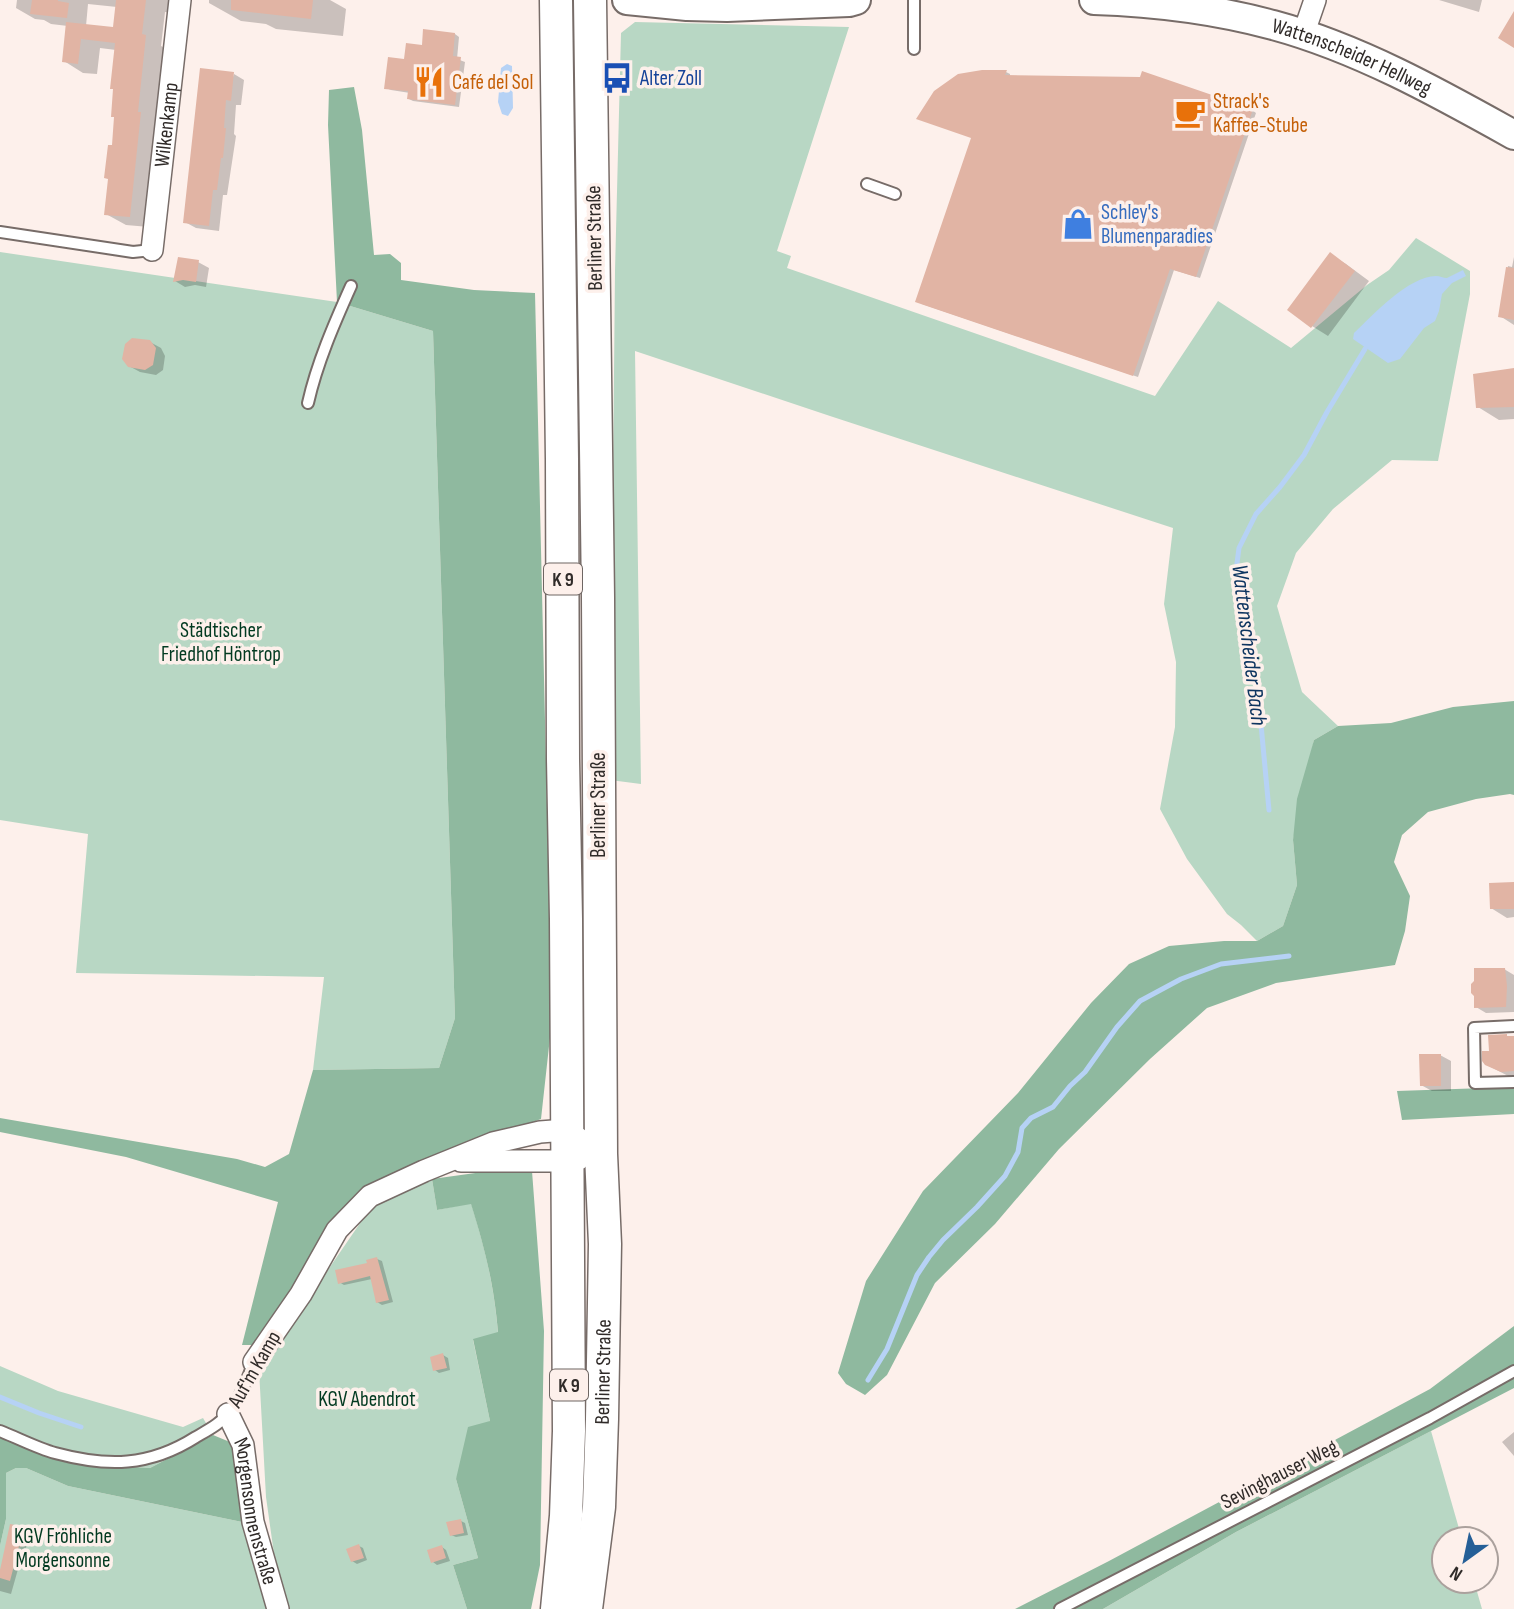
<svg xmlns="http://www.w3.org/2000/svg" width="1514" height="1609" font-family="'Sofia Sans Condensed',sans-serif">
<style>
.green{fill:#b8d7c4}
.forest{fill:#8fb99f}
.water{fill:#b6d2f5}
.shadow{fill:#0003;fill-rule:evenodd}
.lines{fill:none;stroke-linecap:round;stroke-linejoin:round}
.stream{stroke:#b6d2f5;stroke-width:5}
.building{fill:#e1b4a4}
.lane-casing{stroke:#776c68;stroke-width:14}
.street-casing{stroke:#776c68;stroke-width:24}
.secondary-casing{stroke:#776c68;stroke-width:32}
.primary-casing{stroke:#776c68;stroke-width:35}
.lane{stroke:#fff;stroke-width:10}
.street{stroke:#fff;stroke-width:21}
.secondary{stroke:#fff;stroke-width:28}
.primary{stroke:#fff;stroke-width:32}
.labels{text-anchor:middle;stroke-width:7;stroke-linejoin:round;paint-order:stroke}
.shield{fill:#fdf0eb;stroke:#6e6663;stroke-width:2}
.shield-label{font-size:19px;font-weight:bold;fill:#302b29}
.street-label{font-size:21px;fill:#302b29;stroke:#fdf0eb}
.transit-label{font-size:21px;fill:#164399;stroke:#fdf0eb;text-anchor:start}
.food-label{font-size:21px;fill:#c56008;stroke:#fdf0eb;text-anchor:start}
.shop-label{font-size:21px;fill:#366cbe;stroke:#fdf0eb;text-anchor:start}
.park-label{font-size:21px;fill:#023a21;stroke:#fdf0eb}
.water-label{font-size:23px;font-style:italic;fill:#0e3560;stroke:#fdf0eb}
</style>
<rect width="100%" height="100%" fill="#fdf0eb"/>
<path class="green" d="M635,22L849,27L777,251L791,256L787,268L1155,396L1218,301L1291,348L1367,285L1389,270L1416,238L1470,271V294L1438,461L1392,460L1333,509L1296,553L1277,606L1302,692L1338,726L1314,740L1293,840L1297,885L1283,926L1257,941L1241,925L1227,914L1187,859L1160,809L1175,727L1176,662L1164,604L1173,528L830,416L635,351L641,784L610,780L615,271L621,33Z
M0,252L337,302L433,331L455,1018L439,1068L313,1070L324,977L76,973L88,834L0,820Z
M432,1179L437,1210L471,1203C485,1249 494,1285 498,1333L473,1340L490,1421L456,1479L478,1558L453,1565L467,1609H289L275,1561L266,1497L259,1370L376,1200Z
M0,1366L58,1391L183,1427L203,1418L213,1435L150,1468L68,1463L0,1437Z
M1431,1431L1462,1539H1444V1581H1474L1482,1609H1103L1236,1532Z
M16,1468H26L68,1486L247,1523L272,1609H0V1546L6,1519V1473Z"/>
<path class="forest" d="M354,87L362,130L374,255L390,254L401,263V280L474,290L535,293L552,1019L541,1119L462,1149L365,1191L262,1345H242L278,1202L126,1157L0,1132V1118L237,1159L265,1167L289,1154L313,1070L439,1068L455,1018L433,331L337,302L328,125L329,90Z
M1514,701V795L1510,794L1476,799L1428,812L1402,835L1394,862L1410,896L1405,931L1395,965L1276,983L1207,1008L1150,1059L1059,1149L995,1224L935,1283L887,1375L865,1395L846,1384L838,1373L866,1281L923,1191L1018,1093L1091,1003L1129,964L1169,946L1224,941H1257L1283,926L1297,885L1293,840L1297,799L1314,740L1338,726L1391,723L1453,707Z
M1514,1087V1114L1402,1120L1397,1091Z
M497,1170L532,1171L544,1331L540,1565L531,1609H467L453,1565L478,1558L456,1479L468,1427L490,1421L473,1339L498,1332C494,1285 485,1249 471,1204L437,1210L432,1179Z
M1514,1326V1388L1236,1532L1103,1609H1015L1109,1561L1430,1389Z
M213,1435L242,1447L247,1523L68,1486L26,1468H16L6,1473V1519L0,1546V1437L68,1463L150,1468Z"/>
<path class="water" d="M507,64L512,66L513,108L508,116L502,114L498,102L501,68Z
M1463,270L1466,276L1452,283L1442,294L1439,311L1435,321L1424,328L1400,359L1388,363L1353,339L1354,333C1373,315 1409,276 1436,276C1440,276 1443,278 1447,278Z"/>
<path class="shadow" d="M17,0H173L172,13L165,12L161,46L165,48L149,227L126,225L106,214L116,118L115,90L112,88L116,50L100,48L97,74L83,73L64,61L68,26L51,24L44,20L35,19L16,8ZM88,4L117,7L115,29L86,26Z
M209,0H330L346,9L343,36L276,29L266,24L241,21L209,3Z
M1439,0H1482L1479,12Z
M455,34L459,37L457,59L465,62L459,107L413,101L409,99L410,93L391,90L386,88L405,61L423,47Z
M982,72H1006L1010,74V77L1252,110L1256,113L1200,278L1174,270L1138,377L922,304L973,138Z
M234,74L244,80L241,105H236L234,134L236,136L227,195H223L219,231L196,228L185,222Z
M1331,255L1346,264L1369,281L1328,336L1312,326L1289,309Z
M1514,257V325L1500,316L1508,266L1512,267Z
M198,262L209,268L206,287L195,285L185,287L175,281Z
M150,342L161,348L165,356L163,370L156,375L140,372L129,366Z
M1514,370V419L1499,420L1478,407Z
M1514,884V917L1507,918L1491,908Z
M1504,969L1514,975V1012L1486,1013L1476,1007Z
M1514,1037V1079L1487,1065L1491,1053Z
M1440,1055L1451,1061V1091H1432L1421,1085Z
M377,1259L382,1261L393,1302L382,1305L377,1302L372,1279L344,1285L339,1282Z
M443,1355L448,1358L450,1370L439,1373L435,1370Z
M1514,1432V1456L1502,1442Z
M461,1521L465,1523L468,1535L456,1537L451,1535Z
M25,1529L29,1532L26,1548H24L11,1594L0,1591V1571Z
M359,1546L363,1548L367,1560L357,1564L352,1561Z
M442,1547L446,1550L450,1561L437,1565L433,1562Z"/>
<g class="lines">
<path class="stream" d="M1269,810L1259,703L1236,571L1239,548L1256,514L1280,487L1304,455L1327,412L1365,349
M868,1380L887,1349L917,1275L929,1257L943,1240L977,1207L1005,1176L1018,1152L1022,1128L1031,1118L1053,1107L1070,1086L1085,1072L1117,1027L1140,1001L1181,979L1221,964L1289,956
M0,1397L39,1413L81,1427"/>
</g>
<path class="building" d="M32,0H58V1L69,3L67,18L30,14Z
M116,0H146L142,34L146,35L138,112H141L130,217L104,215L108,179L104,178L108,145H112L114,117H111L113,89H110L115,43L81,39L78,64L62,62L66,22L113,27Z
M231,0H313L311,19L231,10Z
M1514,11V48L1498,38Z
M423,29L455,33L453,56L461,57L455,105L407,99L408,91L384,89L388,57L404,59L406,43L422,45Z
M200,68L234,72L231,101L226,100L224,128H226L223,158H221L217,190H213L209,226L183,223Z
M982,70H1007L1005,75L1140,77L1142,71L1253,109L1196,277L1170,269L1133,376L915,302L971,138L916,119L934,91L958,74Z
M1330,252L1355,271L1311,328L1287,310Z
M178,257L199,260L196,282L183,280L173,282Z
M1506,267L1514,268V320L1498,317Z
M132,338L150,340L156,348L153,365L145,370L128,367L122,359L125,344Z
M1514,368V407L1476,408L1473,374Z
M1514,882V909H1490L1489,883Z
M1474,968H1505L1507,986L1506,1007L1474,1008V996L1471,993V984L1474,981Z
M1507,1034V1036H1514V1071L1501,1072L1485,1065L1482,1061V1051H1489L1488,1035Z
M1419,1054H1441V1086H1420Z
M377,1257L389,1300L376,1303L370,1276L338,1284L335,1270L367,1263L366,1260Z
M443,1353L447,1368L433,1371L430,1357Z
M461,1519L464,1533L450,1536L446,1522Z
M10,1524L25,1527L21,1547L19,1546L10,1581L0,1578V1570Z
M359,1544L364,1558L351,1562L346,1549Z
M442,1545L446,1558L431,1563L427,1550Z"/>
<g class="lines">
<defs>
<path id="lane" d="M914,0V49
M867,184L895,194
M0,232L133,252L152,250
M308,403C317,363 334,324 351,286
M1514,1026L1474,1028L1475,1083L1514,1082
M0,1431C18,1438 37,1448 55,1453C107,1467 149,1467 196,1437C208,1430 222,1423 230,1411C241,1397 247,1379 254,1362
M1060,1609L1430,1418L1514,1371"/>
<g id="street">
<path d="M1303,35L1315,0"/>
<path id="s1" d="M152,250L180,0"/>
<path d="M461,1161H567L579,1159"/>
<path d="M254,1362L301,1294L337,1230L370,1196L424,1171L493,1143L540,1132L566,1130L601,1154"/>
<path id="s2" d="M228,1414L243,1445L253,1522L278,1609"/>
</g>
<g id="secondary">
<path d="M627,0L687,6L727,7L849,2L856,0"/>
<path id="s3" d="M1094,0C1154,2 1214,9 1273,25C1358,48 1437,92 1514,135"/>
</g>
<g id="primary">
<path d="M556,0L562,459L563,759L566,919L569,1431L566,1516L557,1609"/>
<path id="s4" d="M586,1609L599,1507L602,1419L605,1244L601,1154L598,597L590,0"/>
</g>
</defs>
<use href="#lane" class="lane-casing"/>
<use href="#street" class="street-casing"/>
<use href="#secondary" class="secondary-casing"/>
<use href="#primary" class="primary-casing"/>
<use href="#lane" class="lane"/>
<use href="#street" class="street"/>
<use href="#secondary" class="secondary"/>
<use href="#primary" class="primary"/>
</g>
<defs>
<symbol id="bus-bare" viewBox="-9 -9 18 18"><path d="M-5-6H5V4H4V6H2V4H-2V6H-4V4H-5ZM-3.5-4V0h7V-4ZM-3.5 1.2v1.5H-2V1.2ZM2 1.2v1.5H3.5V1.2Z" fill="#1a4fb4" stroke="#fdf0eb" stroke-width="2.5" paint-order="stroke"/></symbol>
<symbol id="restaurant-bare" viewBox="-9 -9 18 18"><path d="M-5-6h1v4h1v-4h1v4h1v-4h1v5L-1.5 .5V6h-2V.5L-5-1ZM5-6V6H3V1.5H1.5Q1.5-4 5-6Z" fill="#e8710a" stroke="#fdf0eb" stroke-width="2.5" paint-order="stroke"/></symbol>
<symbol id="cafe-bare" viewBox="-9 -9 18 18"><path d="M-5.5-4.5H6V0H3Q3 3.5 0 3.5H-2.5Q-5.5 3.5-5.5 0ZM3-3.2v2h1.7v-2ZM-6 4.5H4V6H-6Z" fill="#e8710a" stroke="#fdf0eb" stroke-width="2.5" paint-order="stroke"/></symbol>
<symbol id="shop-bare" viewBox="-9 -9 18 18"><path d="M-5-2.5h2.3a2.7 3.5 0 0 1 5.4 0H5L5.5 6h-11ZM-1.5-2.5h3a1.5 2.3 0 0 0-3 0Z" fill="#3f7fe0" stroke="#fdf0eb" stroke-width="2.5" paint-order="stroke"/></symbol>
</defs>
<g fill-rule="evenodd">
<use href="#bus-bare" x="595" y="56" width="44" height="44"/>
<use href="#restaurant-bare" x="407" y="60" width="44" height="44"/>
<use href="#cafe-bare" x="1168" y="91" width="44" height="44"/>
<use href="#shop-bare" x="1056" y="202" width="44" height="44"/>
</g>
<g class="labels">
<g class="shield">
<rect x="544" y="563.5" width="38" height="31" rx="5"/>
<rect x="550" y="1369.5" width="38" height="31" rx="5"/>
</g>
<g class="shield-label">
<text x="563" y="586">K 9</text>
<text x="569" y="1392">K 9</text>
</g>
<g class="street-label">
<text dy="7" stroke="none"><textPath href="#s3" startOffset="266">Wattenscheider Hellweg</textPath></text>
<text dy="7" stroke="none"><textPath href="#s1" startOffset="126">Wilkenkamp</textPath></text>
<text transform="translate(594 238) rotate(-91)" y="7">Berliner Straße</text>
<text transform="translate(598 805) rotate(-90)" y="7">Berliner Straße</text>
<text transform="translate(254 1369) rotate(-60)" y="7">Auf'm Kamp</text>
<text dy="7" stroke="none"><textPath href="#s4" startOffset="238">Berliner Straße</textPath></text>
<text transform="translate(1279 1474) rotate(-27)" y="7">Sevinghauser Weg</text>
<text dy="7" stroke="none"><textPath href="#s2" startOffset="102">Morgensonnenstraße</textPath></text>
</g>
<g class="transit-label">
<text x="640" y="85">Alter Zoll</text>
</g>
<g class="food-label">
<text x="452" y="89">Café del Sol</text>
<text x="1213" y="108">Strack's<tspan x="1213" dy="24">Kaffee-Stube</tspan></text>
</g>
<g class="shop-label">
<text x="1101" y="219">Schley's<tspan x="1101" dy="24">Blumenparadies</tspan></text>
</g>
<g class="park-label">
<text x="221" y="637">Städtischer<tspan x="221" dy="24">Friedhof Höntrop</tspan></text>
<text x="367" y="1406">KGV Abendrot</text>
<text x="63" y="1543">KGV Fröhliche<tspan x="63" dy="24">Morgensonne</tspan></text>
</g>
<g class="water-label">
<text transform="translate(1250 645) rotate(83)" y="8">Wattenscheider Bach</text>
</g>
</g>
<g transform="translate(1465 1560) rotate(213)"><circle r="33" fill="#fdf0eb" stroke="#aba19d" stroke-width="2"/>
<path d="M0-5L12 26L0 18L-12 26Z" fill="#255f97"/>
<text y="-10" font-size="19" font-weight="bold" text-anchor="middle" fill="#302b29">N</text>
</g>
</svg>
